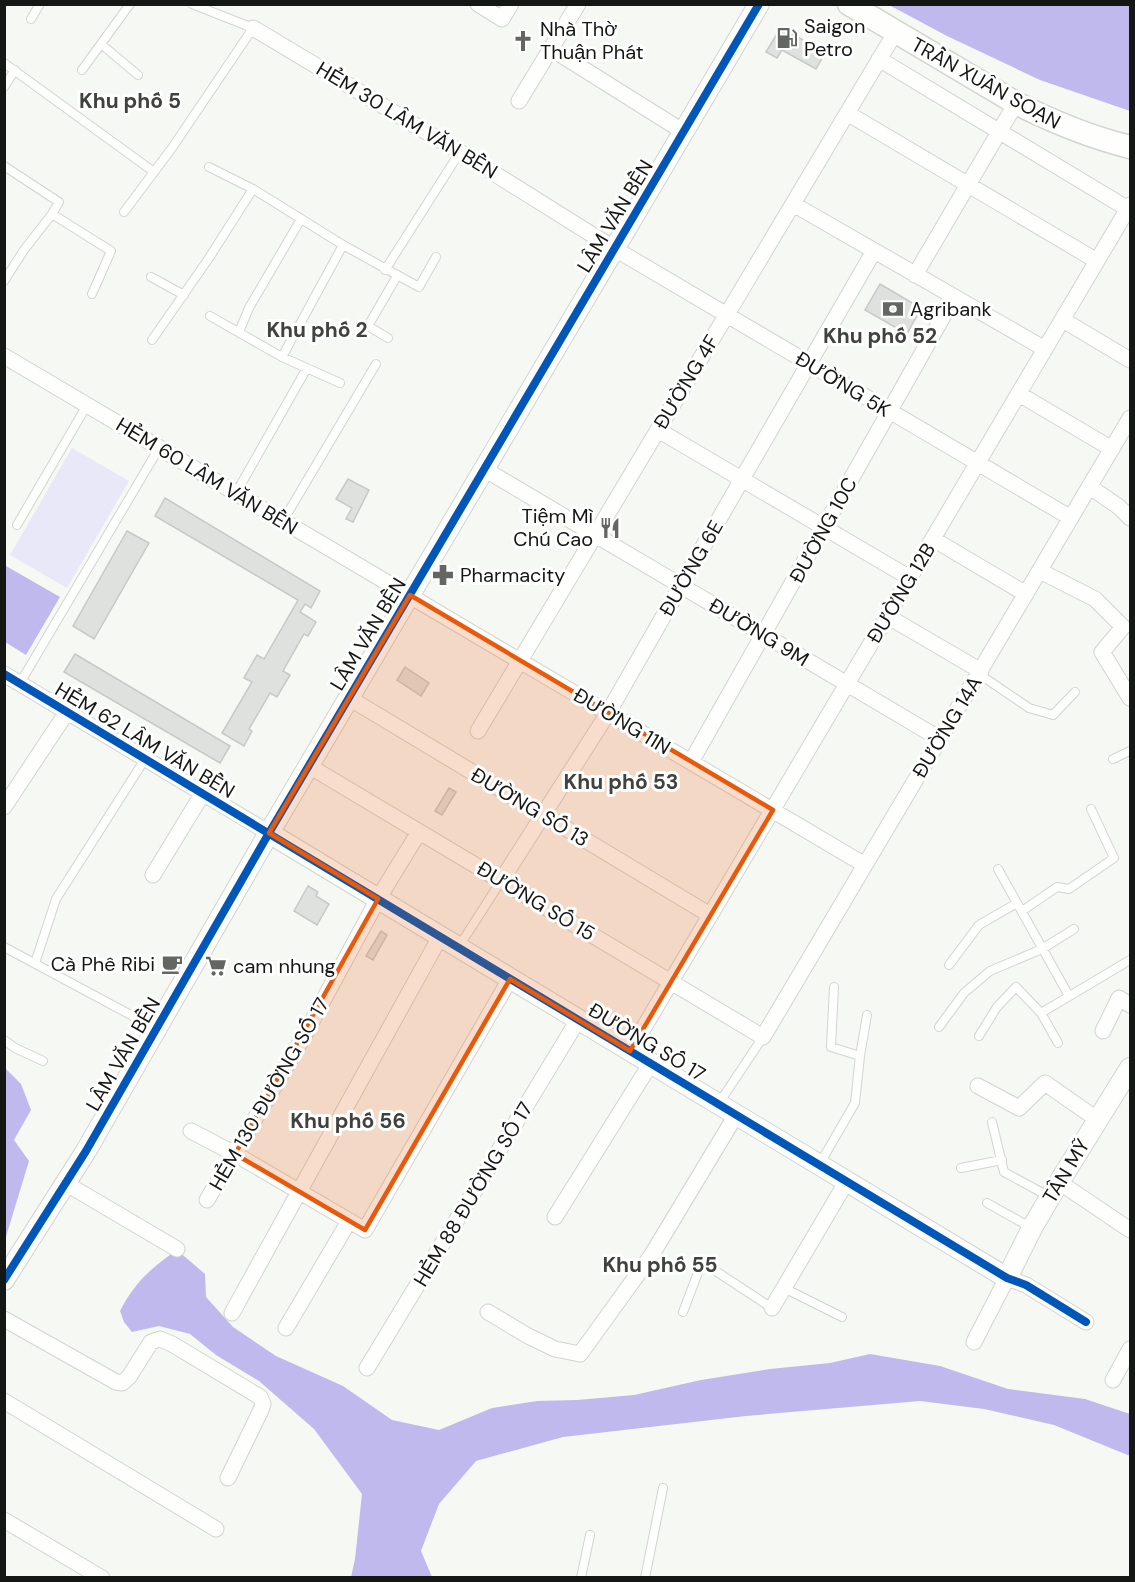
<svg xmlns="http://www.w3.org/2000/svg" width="1135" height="1582" font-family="'DM Sans',sans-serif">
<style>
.green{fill:#e8e8f8}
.water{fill:#c0b9ee}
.building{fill:#dfe1de;stroke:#c8c9c6;stroke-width:1.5}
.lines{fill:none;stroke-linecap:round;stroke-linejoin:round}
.service-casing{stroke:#d2d4d0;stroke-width:10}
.minor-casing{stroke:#d2d4d0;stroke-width:17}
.tertiary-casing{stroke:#d2d4d0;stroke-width:22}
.secondary-casing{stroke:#d2d4d0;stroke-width:25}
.service{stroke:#fefefd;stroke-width:8}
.minor{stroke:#fefefd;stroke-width:15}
.tertiary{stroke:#fefefd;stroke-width:20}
.secondary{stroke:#fefefd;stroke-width:22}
.cycleway-casing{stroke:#fff;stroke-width:11}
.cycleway{stroke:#0057b8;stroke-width:8}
.marked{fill:#e8590c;fill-opacity:0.2;stroke:#e8590c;stroke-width:4.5;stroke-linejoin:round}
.labels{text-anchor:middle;stroke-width:6;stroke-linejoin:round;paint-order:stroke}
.poi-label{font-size:20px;fill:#151714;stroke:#fff;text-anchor:start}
.street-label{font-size:20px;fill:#151714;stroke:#fff}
.neighbourhood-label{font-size:21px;font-weight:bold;fill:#40433d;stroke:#fff}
</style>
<rect width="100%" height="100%" fill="#f6f8f4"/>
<path class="green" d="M72,448L129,481L67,588L10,555Z"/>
<path class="water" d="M889,5H1130V111L1040,80L947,36Z
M6,566L60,597L26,655L5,642L4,569Z
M5,1068L21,1084L31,1110L14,1140L29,1161L5,1240Z
M177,1250L205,1274L206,1297L233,1327L276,1356L343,1386L392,1420L439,1430L492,1408L537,1401L577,1400L634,1395L701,1380L770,1369L830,1363L870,1354L940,1366L1008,1389L1085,1399L1130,1414V1456L1054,1425L984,1409L920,1401L746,1416L563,1437L476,1461L439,1504L421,1551L432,1577H351L355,1559L362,1494L314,1429L259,1381L216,1355L190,1334L159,1326L132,1332L124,1322L120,1311C135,1282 151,1268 177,1250Z"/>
<path class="building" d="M781,27L825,53L816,69L782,50L777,58L766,52Z
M880,284L921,308L907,334L865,310Z
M348,479L369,490L353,522L346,519L352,508L336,499Z
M165,498L320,591L311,608L305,604L300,612L316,622L308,636L304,634L283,671L290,675L277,697L270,693L249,729L252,731L244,746L222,733L252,682L244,678L257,655L264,659L298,600L155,516Z
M127,531L149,543L94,639L73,626Z
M75,654L230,746L220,763L64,672Z
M405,667L429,683L421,696L397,680Z
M449,788L456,792L442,815L435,811Z
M308,886L318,892L316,896L329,904L317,925L294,911Z
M381,931L387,935L373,960L366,956Z"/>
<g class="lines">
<defs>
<path id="service" d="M31,19L40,4
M101,44L138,75
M4,63L154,172
M82,70L130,4
M4,87L15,70
M4,166L59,202L52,214L24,250L4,281
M209,167L253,189L343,245L419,287L436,257
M124,212L172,148L253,28L192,4
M52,214L111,251L92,294
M385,270L460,152
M151,277L184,295
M210,316L282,357L340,383
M239,332L249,308L301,219
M388,338L368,326L397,276
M152,340L209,258L253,189
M282,357L343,245
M236,493L307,368
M283,521L376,364
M17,525L87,405
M979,674L1029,708L1053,715L1075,692
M20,683L159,448
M1113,759L1130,751
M998,869L1069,996
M1022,911L1057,887L1069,889L1114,858L1091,809
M4,947L155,1028
M458,948L501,881
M35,963L56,899L145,759
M949,965L979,925L1017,903
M834,987L831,1047L860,1056
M1041,1013L1130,960
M939,1027L964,993L990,971L1042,949L1074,929
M979,1036L997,1007L1016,987L1041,1013L1058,1043
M4,1040L15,1048L43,1061
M719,1103L763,1037
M992,1122L1004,1172L1050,1197
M819,1165L855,1103L860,1056L867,1015
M961,1168L1002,1160
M987,1203L1030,1227
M784,1288L842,1317
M683,1312L702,1262L772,1308
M581,1578L590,1535
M645,1578L663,1488"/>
<path id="minor" d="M478,4L502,19L511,4
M253,28L460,152L615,249L1071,518
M550,48L684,132
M879,59L1128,209
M519,101L578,4
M847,113L1097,261
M793,204L1045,349
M915,275L1016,103
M1063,320L1130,360
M4,356L865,865
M1019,394L1112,449
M658,430L910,578
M484,469L940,739
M1090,487L1119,507L1130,518
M933,539L1026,594
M1040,571L1095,599L1123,627L1102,652L1130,698
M887,616L981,671
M4,674L269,833
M349,698L710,915
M478,731L895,33
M691,762L954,297
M309,766L763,1037L1130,418
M4,807L67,712
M153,875L203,793
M501,881L608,713L742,479L874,251
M1103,1031L1119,998L1130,1005
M630,1051L1130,205
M978,1086L1019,1108L1045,1083L1098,1120
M191,1131L235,1154L365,1230L510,979
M1059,1182L1130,1230
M65,1183L177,1249
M207,1200L304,1036L378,899L419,832
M555,1217L651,1063
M772,1308L847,1181
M488,1312L528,1336L555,1349L580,1354L651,1256L736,1115
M232,1313L440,937
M4,1319L116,1382L122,1383L129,1377L151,1342L160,1339L172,1344L260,1397L263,1404L261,1410L228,1478
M286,1328L349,1221
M974,1342L1007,1278L1026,1285L1086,1322
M367,1368L578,1020
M1113,1380L1130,1349
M4,1401L216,1529
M4,1520L102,1578"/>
<path id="tertiary" d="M269,833L1007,1278L1032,1228L1050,1197L1130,1068
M4,1280L86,1151L269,833L759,4"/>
<path id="secondary" d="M849,4L1016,103C1053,122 1090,137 1130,147"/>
</defs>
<use href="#service" class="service-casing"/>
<use href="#minor" class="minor-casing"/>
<use href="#tertiary" class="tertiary-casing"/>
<use href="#secondary" class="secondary-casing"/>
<use href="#service" class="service"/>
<use href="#minor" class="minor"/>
<use href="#tertiary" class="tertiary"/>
<use href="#secondary" class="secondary"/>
<defs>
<path id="cycleway" d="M4,674L1007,1278L1026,1285L1086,1322
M4,1280L86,1151L269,833L759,4"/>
</defs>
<use href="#cycleway" class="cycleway-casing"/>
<use href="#cycleway" class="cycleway"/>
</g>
<path class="marked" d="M410,595L773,810L630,1051L510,979L365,1230L235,1154L378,899L269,833Z"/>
<defs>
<symbol id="fuel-bare" viewBox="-9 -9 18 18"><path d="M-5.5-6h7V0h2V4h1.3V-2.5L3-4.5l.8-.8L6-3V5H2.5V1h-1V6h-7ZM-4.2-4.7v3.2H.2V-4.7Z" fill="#646662" stroke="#fff" stroke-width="2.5" paint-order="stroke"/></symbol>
<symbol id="church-bare" viewBox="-9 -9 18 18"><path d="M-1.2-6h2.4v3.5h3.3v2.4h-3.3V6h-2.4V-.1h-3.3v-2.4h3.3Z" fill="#646662" stroke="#fff" stroke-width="2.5" paint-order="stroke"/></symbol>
<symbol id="bank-bare" viewBox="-9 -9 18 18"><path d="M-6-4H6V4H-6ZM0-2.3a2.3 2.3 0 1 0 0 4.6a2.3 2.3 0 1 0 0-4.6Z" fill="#646662" stroke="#fff" stroke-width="2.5" paint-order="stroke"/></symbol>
<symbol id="restaurant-bare" viewBox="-9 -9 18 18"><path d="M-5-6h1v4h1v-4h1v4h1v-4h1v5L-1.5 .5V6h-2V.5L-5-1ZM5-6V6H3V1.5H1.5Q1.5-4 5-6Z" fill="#646662" stroke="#fff" stroke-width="2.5" paint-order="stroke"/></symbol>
<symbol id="pharmacy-bare" viewBox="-9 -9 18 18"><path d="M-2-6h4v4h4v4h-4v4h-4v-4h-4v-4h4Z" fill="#646662" stroke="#fff" stroke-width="2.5" paint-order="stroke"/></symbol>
<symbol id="cafe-bare" viewBox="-9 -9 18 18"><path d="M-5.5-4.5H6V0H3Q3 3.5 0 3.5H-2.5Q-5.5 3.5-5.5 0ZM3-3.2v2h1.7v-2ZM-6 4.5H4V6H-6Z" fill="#646662" stroke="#fff" stroke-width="2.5" paint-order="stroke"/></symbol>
<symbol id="supermarket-bare" viewBox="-9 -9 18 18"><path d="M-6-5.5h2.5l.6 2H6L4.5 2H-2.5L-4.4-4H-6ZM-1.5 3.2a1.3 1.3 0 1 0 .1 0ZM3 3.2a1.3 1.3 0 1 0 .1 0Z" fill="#646662" stroke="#fff" stroke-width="2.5" paint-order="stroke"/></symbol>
</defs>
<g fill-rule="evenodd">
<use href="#fuel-bare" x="772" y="23" width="30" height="30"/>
<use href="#church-bare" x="508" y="26" width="30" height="30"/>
<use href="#bank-bare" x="878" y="294" width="30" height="30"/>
<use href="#restaurant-bare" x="595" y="513" width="30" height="30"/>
<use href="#pharmacy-bare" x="428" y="560" width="30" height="30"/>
<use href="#cafe-bare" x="157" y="949" width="30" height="30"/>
<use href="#supermarket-bare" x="201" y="951" width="30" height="30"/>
</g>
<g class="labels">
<g class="poi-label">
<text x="804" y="33">Saigon<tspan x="804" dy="23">Petro</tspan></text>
<text x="540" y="36">Nhà Thờ<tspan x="540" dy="23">Thuận Phát</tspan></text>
<text x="910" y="316">Agribank</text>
<text x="593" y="523" text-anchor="end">Tiệm Mì<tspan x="593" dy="23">Chú Cao</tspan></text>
<text x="460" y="582">Pharmacity</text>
<text x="155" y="971" text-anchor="end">Cà Phê Ribi</text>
<text x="233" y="973">cam nhung</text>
</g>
<g class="street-label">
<text transform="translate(986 83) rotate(29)" y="7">TRẦN XUÂN SOẠN</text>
<text transform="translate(407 120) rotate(31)" y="7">HẺM 30 LÂM VĂN BỀN</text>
<text transform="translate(615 216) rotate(-59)" y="7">LÂM VĂN BỀN</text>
<text transform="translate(686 382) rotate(-59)" y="7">ĐƯỜNG 4F</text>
<text transform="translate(843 384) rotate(31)" y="7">ĐƯỜNG 5K</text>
<text transform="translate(207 476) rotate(31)" y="7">HẺM 60 LÂM VĂN BỀN</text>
<text transform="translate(823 530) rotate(-61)" y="7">ĐƯỜNG 10C</text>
<text transform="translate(691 568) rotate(-60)" y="7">ĐƯỜNG 6E</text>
<text transform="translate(901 593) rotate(-59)" y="7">ĐƯỜNG 12B</text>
<text transform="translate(759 632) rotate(31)" y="7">ĐƯỜNG 9M</text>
<text transform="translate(368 634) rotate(-59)" y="7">LÂM VĂN BỀN</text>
<text transform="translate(622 721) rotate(31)" y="7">ĐƯỜNG 11N</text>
<text transform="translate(947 727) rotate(-59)" y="7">ĐƯỜNG 14A</text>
<text transform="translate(145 740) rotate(31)" y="7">HẺM 62 LÂM VĂN BỀN</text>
<text transform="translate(530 807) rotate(31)" y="7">ĐƯỜNG SỐ 13</text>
<text transform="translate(536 901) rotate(31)" y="7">ĐƯỜNG SỐ 15</text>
<text transform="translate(647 1042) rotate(31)" y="7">ĐƯỜNG SỐ 17</text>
<text transform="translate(123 1054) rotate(-60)" y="7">LÂM VĂN BỀN</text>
<text transform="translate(269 1094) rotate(-60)" y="7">HẺM 130 ĐƯỜNG SỐ 17</text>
<text transform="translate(1066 1171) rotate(-59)" y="7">TÂN MỸ</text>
<text transform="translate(473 1194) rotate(-59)" y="7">HẺM 88 ĐƯỜNG SỐ 17</text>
</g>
<g class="neighbourhood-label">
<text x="130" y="108">Khu phố 5</text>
<text x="317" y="337">Khu phố 2</text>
<text x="880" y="343">Khu phố 52</text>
<text x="621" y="789">Khu phố 53</text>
<text x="348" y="1128">Khu phố 56</text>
<text x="660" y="1272">Khu phố 55</text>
</g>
</g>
<rect width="1135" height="1582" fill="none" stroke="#151714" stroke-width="12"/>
</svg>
